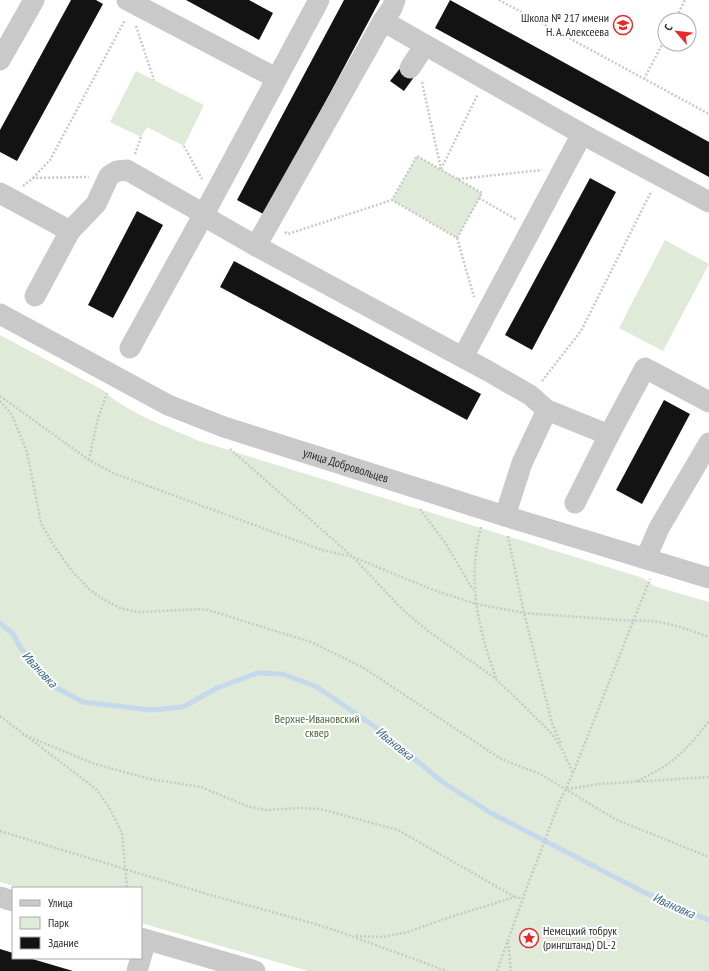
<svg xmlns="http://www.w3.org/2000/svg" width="709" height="971" font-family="'PT Sans Narrow',sans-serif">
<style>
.green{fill:#e0ead8}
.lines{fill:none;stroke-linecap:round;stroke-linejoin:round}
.stream{stroke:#c4d9eb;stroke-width:5}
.building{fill:#131313}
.path{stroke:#c9c9c9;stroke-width:2.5;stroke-dasharray:2 2;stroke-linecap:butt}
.minor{stroke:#c9c9c9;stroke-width:21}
.labels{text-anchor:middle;stroke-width:4;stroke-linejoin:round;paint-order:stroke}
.poi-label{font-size:12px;fill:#2c2c2c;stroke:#fff;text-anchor:end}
.street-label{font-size:12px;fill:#2c2c2c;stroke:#fff}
.park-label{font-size:12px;fill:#4b6739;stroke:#fff}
.water-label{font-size:13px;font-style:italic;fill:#3a678d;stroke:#fff}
</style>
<rect width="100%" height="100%" fill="#fff"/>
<path class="green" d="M136,71L204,105L184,146L147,127L141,137L110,122Z
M417,156L482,193L457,238L392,200Z
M665,240L709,264L663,351L619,328Z
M0,335L103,390C125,412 170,428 199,441L643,578L654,586L709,602V971H308L141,923V888H20L0,882Z"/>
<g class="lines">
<path class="stream" d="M0,623L13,634L20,647L42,675L57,688L83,702L151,710L183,707L217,688L257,673L283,674L317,687L374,726L444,783L491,813L665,903L709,920"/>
</g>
<path class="building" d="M71,0H96L103,4L17,161L0,152V130Z
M186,0H249L273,13L259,40Z
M344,0H380L265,215L237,200Z
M450,0L709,142V177L435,28Z
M401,67L414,77L404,91L390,81Z
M590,178L616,192L532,350L505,335Z
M137,211L163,225L113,318L88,305Z
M234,261L481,394L467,420L220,287Z
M664,400L690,414L642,504L616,490Z
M0,949L13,953V958H29L73,971H0Z"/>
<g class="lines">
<path class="path" d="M499,0L709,114
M675,20L685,0
M136,26L154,80
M644,79L665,39
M422,82L441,169
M184,146L202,179
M135,154L141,137
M441,169L478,94
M33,178L50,160L125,20
M458,179L542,170
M23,186L33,178L89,177
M479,198L517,220
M285,232L288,234L392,200L417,156L482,193L457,238L392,200
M457,238L474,297
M542,381L581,331L651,192
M0,396L89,460L113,473L322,550L353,557L402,609L428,631L492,676L512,694L552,734L562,749L573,773
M0,401L12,415L27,452L41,523L54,546L72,571L90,590L103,599L120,608L138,612L205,609L311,642L364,668L501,759L540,774L615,819L709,857
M230,449L353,557L431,589L476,604L524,613L634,621C661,619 684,628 709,637
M89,460L97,422L107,393
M420,509L446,544L473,590
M481,527C467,580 478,630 497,680
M508,536L524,613L552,723L561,744
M0,716L96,789L109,807L122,833L127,888
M22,734L95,764L150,779L201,787L247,806L265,810L301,808L320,809L398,830L515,897
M637,781C672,765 686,751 709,721
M567,789L600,784L709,777
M0,831L207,894L326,927L447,971
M356,936L382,937L408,932L441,920L515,897L522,899
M508,942L511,971
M497,971L527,887L559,803L573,773L650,579"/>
<g class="minor">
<path d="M127,0L276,78"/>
<path d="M319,0L204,214L214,222L256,246L488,371L530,395L547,410L522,463L505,516"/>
<path d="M383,21L392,8L395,0"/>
<path d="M0,60L34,0"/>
<path d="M410,68L425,45"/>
<path d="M582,134L709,202"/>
<path d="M0,193L70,231"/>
<path d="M256,246L383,21L582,134L463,357"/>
<path d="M35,296L70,231L96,204L109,176L117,171L127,170L204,214L130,348"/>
<path id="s1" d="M0,314L168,405L224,427L505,516L709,578"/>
<path d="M547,410L609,435L645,368L709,402"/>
<path d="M575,503L609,435"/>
<path d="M646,558L659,528L709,443"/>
<path d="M0,897L13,901"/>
<path d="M141,938L255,971"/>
<path d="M137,971L146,940"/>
</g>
</g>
<defs>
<symbol id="school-ring" viewBox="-11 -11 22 22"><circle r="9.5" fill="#fff" stroke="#e62a2a" stroke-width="1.5"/><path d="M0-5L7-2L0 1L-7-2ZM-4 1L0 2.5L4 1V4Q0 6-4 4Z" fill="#e62a2a"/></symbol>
<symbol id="sight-ring" viewBox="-11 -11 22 22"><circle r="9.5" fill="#fff" stroke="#e62a2a" stroke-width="1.5"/><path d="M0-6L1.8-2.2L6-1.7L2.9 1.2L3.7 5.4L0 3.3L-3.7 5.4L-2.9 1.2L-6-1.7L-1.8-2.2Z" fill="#e62a2a"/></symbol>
</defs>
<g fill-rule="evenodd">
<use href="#school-ring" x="612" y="14" width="22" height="22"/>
<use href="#sight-ring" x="518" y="927" width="22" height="22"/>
</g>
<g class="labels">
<g class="poi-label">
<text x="609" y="22">Школа № 217 имени<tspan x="609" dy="14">Н. А. Алексеева</tspan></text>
<text x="543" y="935" text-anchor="start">Немецкий тобрук<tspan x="543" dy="14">(рингштанд) DL-2</tspan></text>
</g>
<g class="street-label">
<text dy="4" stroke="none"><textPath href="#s1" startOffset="379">улица Добровольцев</textPath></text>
</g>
<g class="park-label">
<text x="317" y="723">Верхне-Ивановский<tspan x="317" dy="14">сквер</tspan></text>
</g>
<g class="water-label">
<text transform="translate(40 669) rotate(47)" y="5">Ивановка</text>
<text transform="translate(395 743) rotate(39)" y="5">Ивановка</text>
<text transform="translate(674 905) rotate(24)" y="5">Ивановка</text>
</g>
</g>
<rect x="12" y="887" width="130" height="72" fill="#ffffff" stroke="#ababab"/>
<rect x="20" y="900" width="20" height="6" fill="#c9c9c9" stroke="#ababab"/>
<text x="48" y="907" font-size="12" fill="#2c2c2c">Улица</text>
<rect x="20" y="917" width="20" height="12" fill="#e0ead8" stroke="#ababab"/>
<text x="48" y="927" font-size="12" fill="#2c2c2c">Парк</text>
<rect x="20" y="937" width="20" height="12" fill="#131313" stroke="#ababab"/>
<text x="48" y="947" font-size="12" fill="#2c2c2c">Здание</text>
<g transform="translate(677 32) rotate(298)"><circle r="19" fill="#ffffff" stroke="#ababab"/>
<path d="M0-3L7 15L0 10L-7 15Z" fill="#e62a2a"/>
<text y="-6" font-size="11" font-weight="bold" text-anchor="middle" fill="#2c2c2c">С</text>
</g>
</svg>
